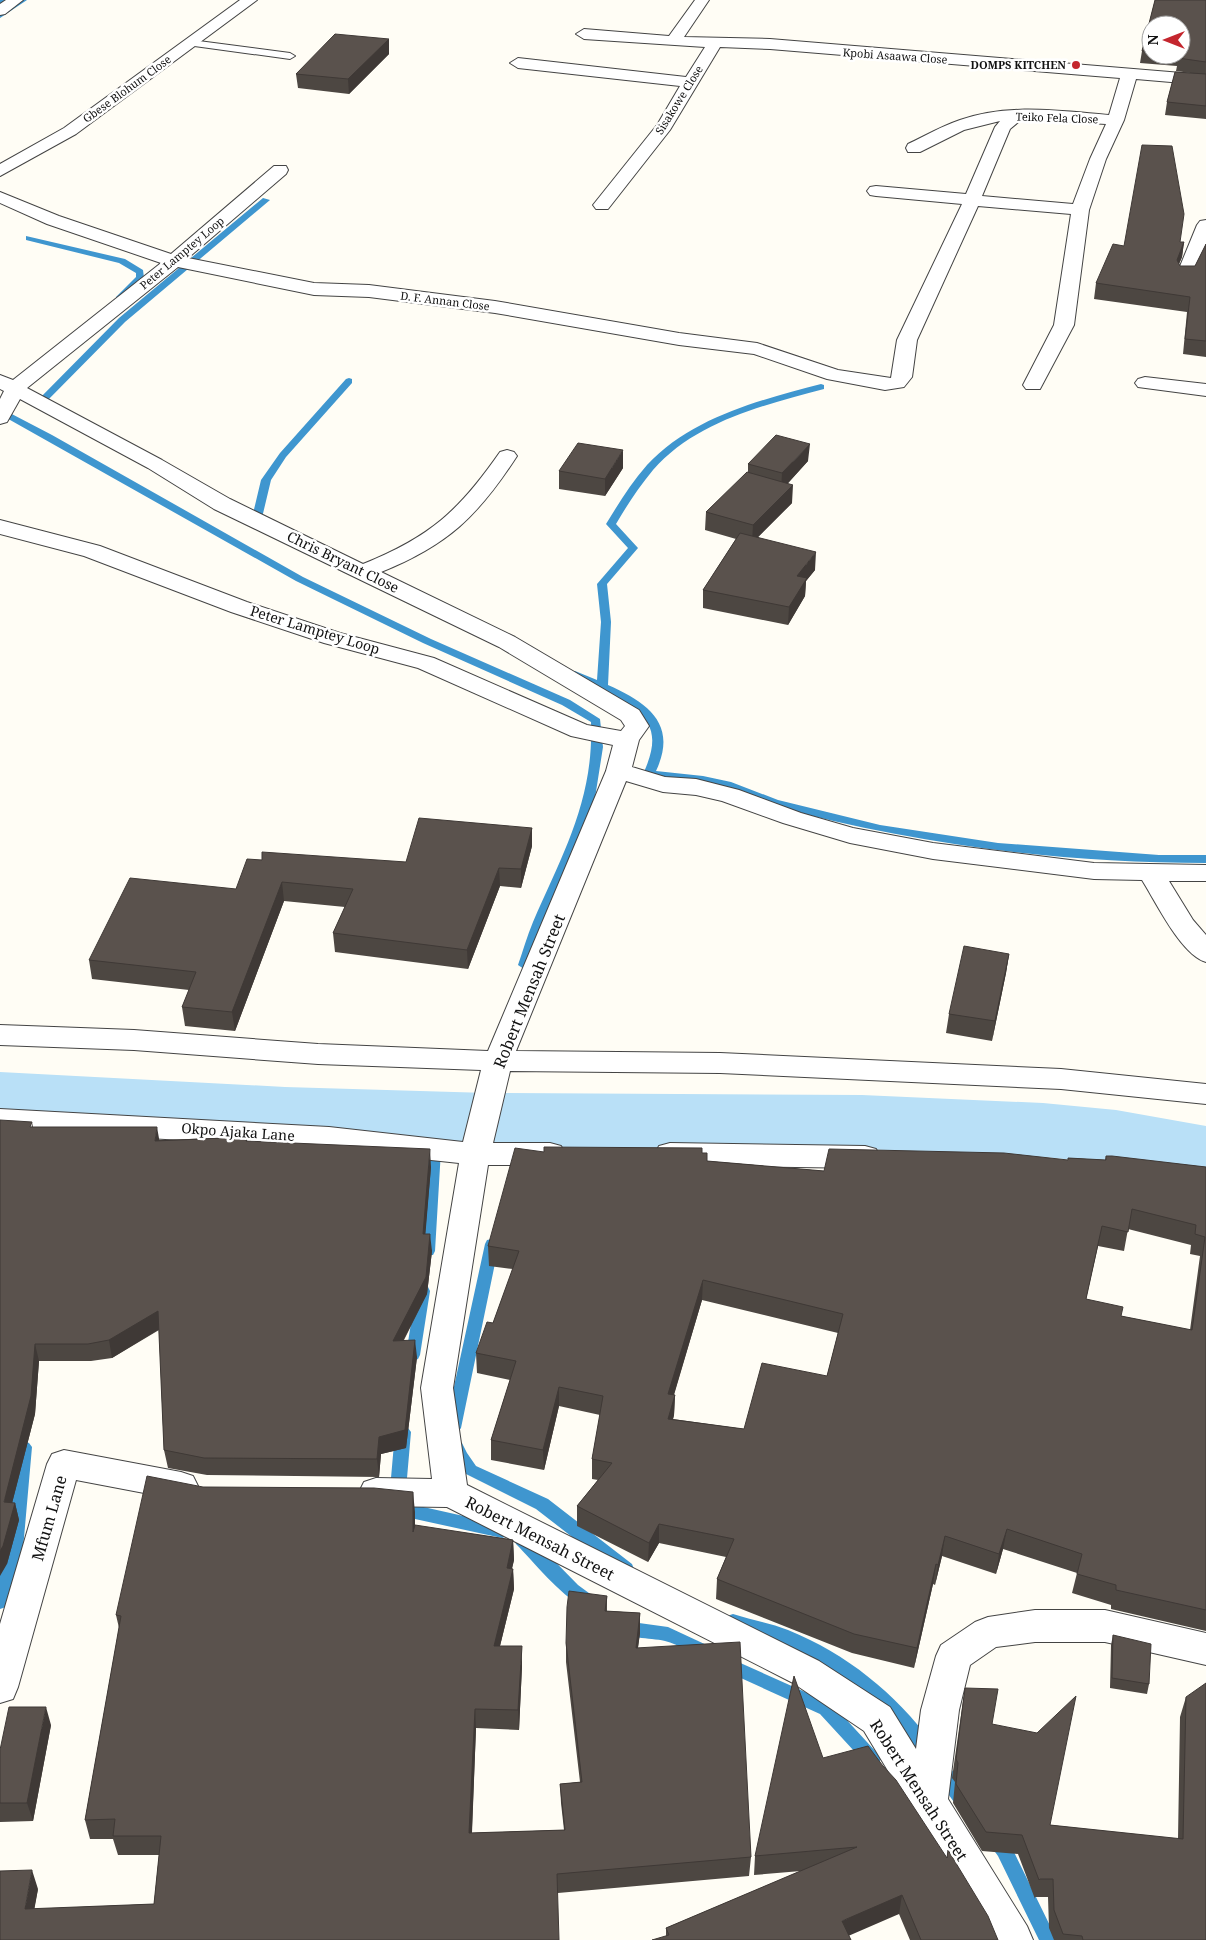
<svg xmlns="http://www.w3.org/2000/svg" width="1206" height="1940" font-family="'Noto Serif',serif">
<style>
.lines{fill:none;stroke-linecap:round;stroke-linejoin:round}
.stream{fill:#3f96cf;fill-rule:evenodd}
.river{fill:#b9e0f7;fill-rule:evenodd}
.lane-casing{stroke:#444;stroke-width:2}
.street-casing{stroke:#444;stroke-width:2}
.lane{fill:#fff;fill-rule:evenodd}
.street{fill:#fff;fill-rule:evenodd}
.wall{fill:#4d4742;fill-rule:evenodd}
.shaded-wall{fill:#3f3936}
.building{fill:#5a524d;stroke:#3f3936;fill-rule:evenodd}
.poi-dot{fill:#c4262e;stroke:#fff;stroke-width:2}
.labels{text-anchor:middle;stroke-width:5;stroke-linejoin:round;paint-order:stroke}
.far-street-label{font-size:11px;fill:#111;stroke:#fff}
.far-poi-label{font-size:11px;font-weight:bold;fill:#111;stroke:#fff;text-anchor:end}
.street-label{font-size:14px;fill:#111;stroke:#fff}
.near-street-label{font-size:16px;fill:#111;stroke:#fff}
</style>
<rect width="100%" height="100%" fill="#fffdf5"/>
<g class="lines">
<path class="stream" d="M0,0H7L0,5Z
M19,0H27L0,18V13Z
M263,198L270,200L125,322L43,405H37V401L119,318Z
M26,236L125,259L143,270L144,278L122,301H116V297L136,277V273L119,263L26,240Z
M349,378L352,379V383L286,457L271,480L261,522L259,524H253L251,522L261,480L280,453L346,379Z
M821,384L824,385V389C764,405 696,421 653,470C639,487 627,505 616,524L638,548L607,584L611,622L608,685C648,703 678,724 656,771L703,776L731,782L778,800L880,825L998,843L1159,855H1206V863C1060,863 914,844 773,806C757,802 743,792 727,788C700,779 672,783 645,776L643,774C668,721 639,710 597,688C588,683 576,681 570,674L575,671L597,680L601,622L597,584L628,548L606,524C619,503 631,483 647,465C692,417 760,400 821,384Z
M6,411L52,435L303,577L431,639L570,700L600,719L603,747L595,798L579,847L545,924L528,968L524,969L518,965C523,951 527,936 533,922C563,853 594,800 591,722L562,705L423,643L296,581L3,416L1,414Z
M368,1111L439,1147L441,1150L435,1251L433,1255H423L421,1251L427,1152L363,1119L361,1116L363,1113Z
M488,1115L526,1139L528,1142L521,1161H511L509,1158L514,1144L483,1123L481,1120L483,1117Z
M492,1239L497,1240L499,1244L461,1428L458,1432L453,1434L448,1432L445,1428L485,1244L487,1240Z
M423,1286L428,1287L430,1291L420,1355L418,1359L413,1361L408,1359L406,1355L416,1291L418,1287Z
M403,1426L408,1428L411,1432L407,1478L410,1499L419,1506L508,1526L510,1531L508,1536L502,1538L415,1519L397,1507L391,1478L395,1432L398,1428Z
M24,1441L29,1443L32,1447L23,1549L8,1602L6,1607L0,1609V1574L7,1549L16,1447L19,1443Z
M457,1441L462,1443L467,1453L476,1466L548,1499L632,1564L634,1569L632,1574L626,1576L620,1574L536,1509L466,1474L455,1460L449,1447L452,1443Z
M522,1532L528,1534L578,1585L593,1596L595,1601L593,1606C589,1607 586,1608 582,1606C560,1595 534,1562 516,1544L514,1539L516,1534Z
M733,1614C751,1620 770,1623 788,1630C847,1654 895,1693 933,1744L936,1749L933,1754L927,1757L921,1754L907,1736L877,1704L841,1675L782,1643L727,1626L725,1621L727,1616Z
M626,1617L639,1623L668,1627L711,1647L713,1652L711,1657L705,1659C691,1654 679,1644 665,1641C649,1637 626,1641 618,1624L620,1619Z
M727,1657L832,1704L878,1754L881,1759L878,1764L872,1767L866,1764L820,1714L721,1669L719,1664L721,1659Z
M941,1761L947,1763L970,1796L973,1802L970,1808L964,1810L958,1808L935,1775L932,1769L935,1763Z
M996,1833L1002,1835L1010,1844L1057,1940H1039L998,1856L987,1841L990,1835Z"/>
<path class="river" d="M0,1072L285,1087L488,1093L862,1095L1043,1103L1116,1110L1206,1126V1182L1116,1164L1043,1157L862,1149L488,1147L285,1141L0,1124Z"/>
<defs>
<path id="lane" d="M191,40L290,53L295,56L290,59L187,45L186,43Z"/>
<path id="street" d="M6,0H23L5,14L0,15V4Z
M240,0H257L76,134L0,176V164L64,128Z
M695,0H709L684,37L770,39L1206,75V85L1136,79L1124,120L1106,159L1089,210L1074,325L1040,389H1026L1023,385L1054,325L1071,214L978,206L917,340L912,377L904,387L885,390L827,379L754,354L679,345L495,313L369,297L314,295L178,267L27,388L162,460L230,499L363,564C430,537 459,511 500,452L507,450L514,452L517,456C478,516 448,545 381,572L515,637L639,710L649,726L639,740L632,767L665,777L696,779L739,790L801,813L853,828L933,843L1094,863L1206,865V881H1169L1193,920L1206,935V962C1181,955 1156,902 1142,880L1094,879L933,859L850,843L783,823L722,801L696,795L663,792L626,781L516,1051L720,1053L1061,1069L1206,1084V1104L1061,1089L720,1073L510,1071L493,1143H550L561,1146L565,1154L561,1162L550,1165H488L453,1388L467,1485L819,1661L890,1707L916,1749L921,1710L936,1656L941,1645L975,1622L988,1617L1035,1610H1105L1206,1633V1665L1105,1642H1035L996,1647L970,1665L959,1710L948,1799L1027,1926L1033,1940H990L864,1731L793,1683L447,1507L376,1506L364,1502L359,1492L364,1482L376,1478L432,1479L421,1388L459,1163L329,1149L0,1129V1109L329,1127L463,1142L481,1070L318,1064L134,1050L0,1045V1025L134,1030L318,1044L488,1051L606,771L613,745L571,736L418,668L324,643L231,612L84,556L0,534V520L100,546L247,602L340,633L434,658L587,725L621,731L625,726L621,720L499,647L214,509L148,468L20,399L7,422L0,424V399L4,391L0,389V375L13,380L161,263L47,224L0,203V192L59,216L171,254L274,166H286L288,170L286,174L188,258L314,283L369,285L495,301L679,333L757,343L838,370L891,378L897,340L962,204L876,196L870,195L867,191L870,187L876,186L966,194L995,127L1000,121L964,130L920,152H908L906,148L908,144C925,136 942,126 960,120C1009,103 1060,111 1109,115L1120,78L770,49L720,47L670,130L608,209H596L593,205L657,125L680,86L518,68L510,63L518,58L686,77L705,47L584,39L576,34L584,29L669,36ZM1022,119L1106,124L1090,159L1073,204L982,196L1010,129Z
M1206,220V247L1194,276L1191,280H1179L1176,276L1197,225L1200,221Z
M1145,377L1206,384V396L1138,387L1135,383L1138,379Z
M670,1143L865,1146L876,1149L880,1157L876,1165L865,1168L670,1165L659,1162L655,1154L659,1146Z
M64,1450L181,1472L193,1476L198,1486L193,1496L181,1500L76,1480L18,1687L13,1699L0,1703V1624L47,1464L52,1454Z"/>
</defs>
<use href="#lane" class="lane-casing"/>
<use href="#street" class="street-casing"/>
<use href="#lane" class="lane"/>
<use href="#street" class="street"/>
</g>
<path class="wall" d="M1155,0H1206V119L1165,115L1167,102L1175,72L1198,74L1176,71L1177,66L1140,63L1142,51ZM1151,25H1181V55H1151Z
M389,39V54L349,94L298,88L296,74Z
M1180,242H1184L1182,257L1179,264L1180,266H1195L1206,244V357L1183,354L1187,312L1094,299L1096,283L1124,246Z
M808,461L787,484L792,503L758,537L815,570L806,581L805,596L788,625L703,608V590L736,539L705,530L706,512L748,473V464Z
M623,468L605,496L559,489V471Z
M532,828V846L521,888L500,886L468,969L335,952L333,933L345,907L284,901L235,1031L185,1026L182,1007L189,990L92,979L89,960L236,889L262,860L406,862Z
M1009,954L1006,973L992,1041L946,1033L949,1014Z
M32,1122L33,1127L159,1140L247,1137V1141L431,1167L425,1234L432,1251L427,1294L404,1340L417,1357L406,1448L381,1454L379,1477L207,1475L168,1468L164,1450L159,1330L112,1358L91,1361H39L35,1414L12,1503H15L19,1520L7,1564Z
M544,1152L702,1153L707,1161L824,1171L1068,1160V1158L1105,1160L1106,1156L1206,1167V1631L1111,1609V1605L1072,1593L1077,1573L1003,1549L996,1574L942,1556L935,1585L933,1584L914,1668L852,1653L716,1599L717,1579L726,1557L659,1543L648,1562L577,1526V1506L598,1480L592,1479V1459L600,1415L559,1406L544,1470L491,1460V1440L510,1380L477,1373L476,1353L493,1323L513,1269L489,1266L488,1246ZM1128,1229L1191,1245L1190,1254L1200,1256L1190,1330L1121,1316L1086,1299L1098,1246L1124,1251ZM702,1300L838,1333L827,1376L744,1429L673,1419L674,1415L675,1395H674Z
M203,1487L415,1512V1526L513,1540L514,1560L512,1569H513L514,1589L500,1646L522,1666L519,1730L476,1728L472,1833L564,1830L561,1803L560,1784L580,1782L566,1662V1643L607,1596V1611L640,1613V1633L638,1648L751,1857L749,1876L558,1893L0,1940L38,1889L34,1909L154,1904L159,1855H118L113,1839H90L85,1820L119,1628L116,1615Z
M1113,1635L1149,1684L1147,1694L1110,1688L1111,1645Z
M965,1688L992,1724L1050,1825L1178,1839L1180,1717L1186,1697L1206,1940H1054L1049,1928L1048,1897H1035V1899L1018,1854L982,1851L953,1803L955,1782L952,1778L962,1708Z
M51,1725L33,1821L0,1822V1750Z
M823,1758L947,1858L948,1850L998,1940H910L899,1914L666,1936V1928L801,1871L754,1875L755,1856Z"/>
<path class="shaded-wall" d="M389,39V54L349,94L348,79Z
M1184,242L1182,257L1174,275L1177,260Z
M810,444L808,461L781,491L782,473Z
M623,450V468L605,496V479Z
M793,485L792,503L752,543L753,525Z
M816,552L815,570L806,581L805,596L788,625L789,607L797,576Z
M532,828V846L521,888V869Z
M499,868L500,886L468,969L467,950Z
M282,882L284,901L235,1031L232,1012Z
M1009,954L1006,973L992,1041L995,1021Z
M157,1127L160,1144L155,1141Z
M430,1149L431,1167L424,1251L423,1234Z
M430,1234L432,1251L427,1294L394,1358L393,1341Z
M703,1280L702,1300L668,1414V1394Z
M158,1311L161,1328L112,1358L109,1340Z
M415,1340L417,1357L406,1448L381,1454L379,1477L377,1459L379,1437Z
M35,1344L39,1361L35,1414L8,1519L4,1502Z
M559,1387V1406L544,1470L543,1450Z
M675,1395L674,1415L668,1439V1419Z
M413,1492L415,1512V1551L413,1532Z
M15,1503L19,1520L7,1564L0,1576V1551Z
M659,1524V1543L648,1562L649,1543Z
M1007,1529L1003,1549L996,1574L999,1554Z
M945,1536L942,1556L935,1585L938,1565Z
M513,1540L514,1560L507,1587V1568Z
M936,1564L933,1584L914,1668L917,1648Z
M513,1569L514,1589L495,1666L494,1646Z
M640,1613V1633L635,1667L636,1648Z
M522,1646V1666L519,1730L518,1710Z
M46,1707L51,1725L33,1821L27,1803Z
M475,1709L476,1728L471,1852L469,1833Z
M32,1870L38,1889L31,1928L25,1909Z
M902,1895L899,1914L839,1940L842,1921Z"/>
<path class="building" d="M1155,0H1206V62L1178,58L1179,55H1181V25H1151V52L1142,51Z
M335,34L389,39L348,79L296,74Z
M1175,72L1206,74V106L1167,102Z
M1142,145L1172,146L1184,214L1180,242H1184L1177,260L1180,266H1195L1206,244V341L1185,339L1190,297L1096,283L1113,244L1124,246Z
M776,435L810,444L782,473L748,464Z
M578,443L623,450L605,479L559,471Z
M747,472L793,485L753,525L706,512Z
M740,533L816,552L797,576L807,578L789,607L703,590Z
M419,818L532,828L521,869L499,868L467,950L333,933L353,889L282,882L232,1012L182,1007L196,972L89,960L130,878L236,889L247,859L262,860V852L406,862Z
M964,946L1009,954L995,1021L949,1014Z
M0,1120L32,1122L30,1127H157L155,1141L247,1137L246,1141L430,1149L423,1234H430L426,1277L393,1341L415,1340L405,1430L379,1437L377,1459L204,1458L164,1450L158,1311L109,1340L88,1344H35L31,1396L4,1502L15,1503L3,1546L0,1551Z
M544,1147L702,1148V1153H707V1161L824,1171L829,1149L1004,1153L1068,1160V1158L1106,1160V1156H1112L1206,1167V1610L1116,1590V1585L1077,1574L1082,1554L1007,1529L999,1554L945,1536L938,1565L936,1564L917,1648L854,1634L717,1579L734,1539L659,1524L649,1543L577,1506L612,1463L592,1459L603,1396L559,1387L543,1450L491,1440L516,1361L476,1353L487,1322L493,1323L519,1251L488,1246L515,1148L544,1152ZM1132,1209L1196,1225L1195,1234L1205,1237L1192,1330L1121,1316L1123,1307L1086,1299L1102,1226L1128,1232ZM703,1280L843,1314L827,1376L762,1363L744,1429L668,1419L675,1395L668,1394Z
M147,1476L203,1487L374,1488L413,1492V1532L415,1525L513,1540L507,1568L513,1569L494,1646H522L518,1710L475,1709L469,1833L565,1830L560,1784L582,1782L566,1643L567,1607L569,1591L607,1596L605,1611L640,1613L636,1648L740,1642L751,1857L557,1874L559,1940H0V1871L32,1870L25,1909L154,1904L161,1836H113L115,1819L85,1820L121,1616L116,1615Z
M1113,1635L1151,1644L1149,1684L1112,1678Z
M794,1676L823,1758L868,1746L883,1766L896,1780L947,1858L948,1850L988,1916L998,1940H921L902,1895L842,1921L851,1940H652L669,1935L666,1928L857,1847L755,1856Z
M1206,1683V1940H1083L1082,1936L1063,1934L1054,1910L1053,1879H1040L1039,1880L1022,1835L986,1832L956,1784L958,1763L956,1759L965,1688L998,1689L992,1724L1037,1733L1076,1696L1050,1825L1183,1839L1186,1697Z
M9,1707H46L27,1803H0V1750Z"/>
<circle class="poi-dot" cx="1076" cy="65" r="5"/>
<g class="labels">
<g class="far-street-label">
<text transform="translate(895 56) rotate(4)" y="4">Kpobi Asaawa Close</text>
<text transform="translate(127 89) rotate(-36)" y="4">Gbese Blohum Close</text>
<text transform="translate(679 100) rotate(-58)" y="4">Sisakowe Close</text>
<text transform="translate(1057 118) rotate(2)" y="4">Teiko Fela Close</text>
<text transform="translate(182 253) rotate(-40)" y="4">Peter Lamptey Loop</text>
<text transform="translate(445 301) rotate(7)" y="4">D. F. Annan Close</text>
</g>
<g class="far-poi-label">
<text x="1066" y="69">DOMPS KITCHEN</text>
</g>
<g class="street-label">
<text transform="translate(343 562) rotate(26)" y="5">Chris Bryant Close</text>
<text transform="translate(315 630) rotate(17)" y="5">Peter Lamptey Loop</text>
<text transform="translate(238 1132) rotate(4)" y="5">Okpo Ajaka Lane</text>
</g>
<g class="near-street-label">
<text transform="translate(529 991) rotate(-68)" y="6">Robert Mensah Street</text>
<text transform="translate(49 1518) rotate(-74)" y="6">Mfum Lane</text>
<text transform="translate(540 1538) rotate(27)" y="6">Robert Mensah Street</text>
<text transform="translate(919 1790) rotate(57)" y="6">Robert Mensah Street</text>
</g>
</g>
<g transform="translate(1166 40) rotate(270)"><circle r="24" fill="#ffffff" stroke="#a0a0a0"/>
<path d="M0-4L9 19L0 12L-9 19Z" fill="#c4262e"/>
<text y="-8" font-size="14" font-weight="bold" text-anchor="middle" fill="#111111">N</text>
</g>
</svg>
